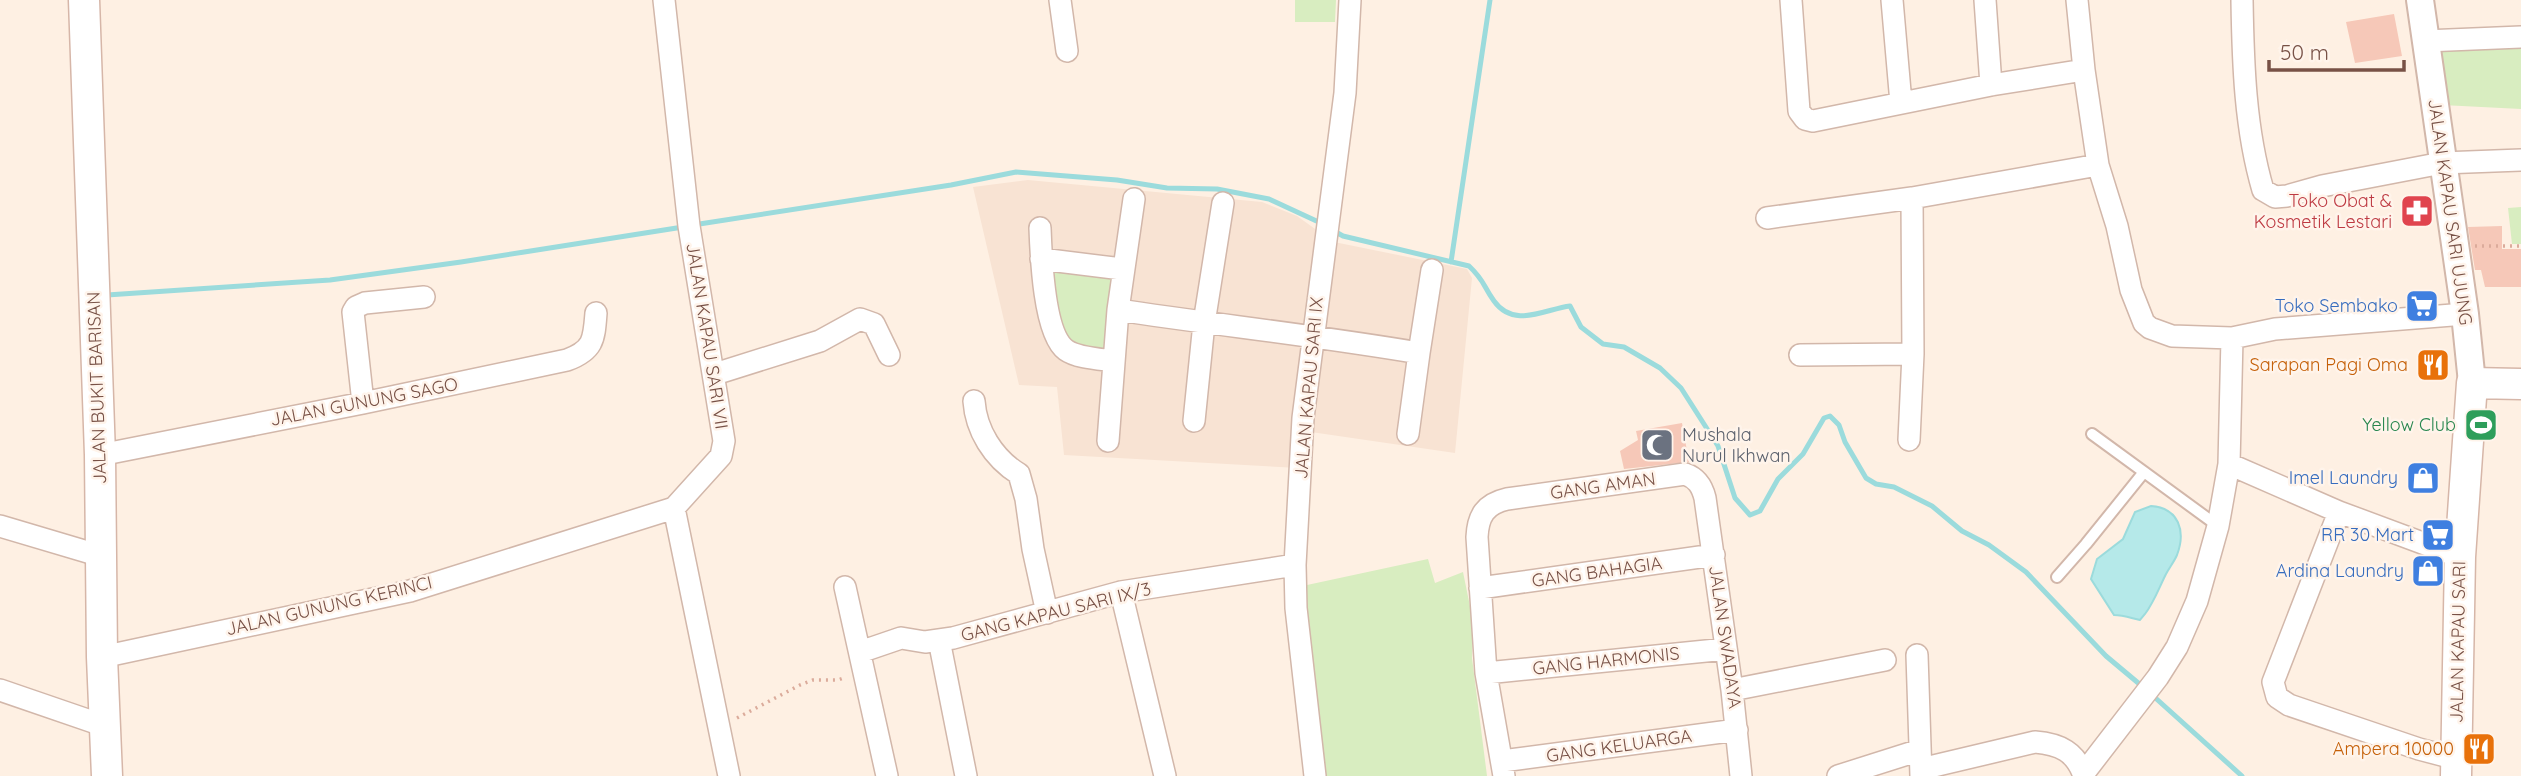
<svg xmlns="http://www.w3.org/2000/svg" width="2521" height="776" font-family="Quicksand,sans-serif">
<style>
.residential{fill:#f8e3d3}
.green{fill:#d8edc0}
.water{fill:#b5e9e9;stroke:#9bdbdc;stroke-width:2}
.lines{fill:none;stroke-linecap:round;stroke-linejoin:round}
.stream{stroke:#9bdbdc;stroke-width:5}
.building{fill:#f6c8b8}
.service-casing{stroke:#d2b7aa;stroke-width:14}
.minor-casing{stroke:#d2b7aa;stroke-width:24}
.tertiary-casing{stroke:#d2b7aa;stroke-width:30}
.secondary-casing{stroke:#d6b6a8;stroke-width:33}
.path{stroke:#dbab9b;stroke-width:3.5;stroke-dasharray:2 5;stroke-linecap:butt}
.service{stroke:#fff;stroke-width:10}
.minor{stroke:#fff;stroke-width:21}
.tertiary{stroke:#fff;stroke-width:26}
.secondary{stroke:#fff;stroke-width:30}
.labels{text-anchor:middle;stroke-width:5;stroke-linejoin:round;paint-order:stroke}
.health-label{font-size:18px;fill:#be3a42;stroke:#fff4eb;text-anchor:end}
.street-label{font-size:18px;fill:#785146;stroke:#fff4eb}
.shop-label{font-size:18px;fill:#366cbe;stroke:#fff4eb;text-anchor:end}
.food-label{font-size:18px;fill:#c56008;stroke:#fff4eb;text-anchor:end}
.leisure-label{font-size:18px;fill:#27864d;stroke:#fff4eb;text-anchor:end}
.worship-label{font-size:18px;fill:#5b616d;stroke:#fff4eb;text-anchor:start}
</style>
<rect width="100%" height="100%" fill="#fef0e3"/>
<path class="residential" d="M1028,180L1262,202L1297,216L1318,231L1299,468L1064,455L1057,387L1019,385L973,187Z
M1334,242L1467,269L1472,278L1455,453L1311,432Z"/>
<path class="green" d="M1295,0H1336L1335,22H1295Z
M2521,44V109L2442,105L2434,49Z
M2521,207V244H2512L2508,208Z
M1050,266L1114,273L1112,356L1064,345Z
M1428,559L1435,583L1463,572L1473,621L1472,658L1487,776H1319L1304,607L1307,585Z"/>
<path class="water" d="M2151,506C2179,508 2186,531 2177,555C2174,562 2169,568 2166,574C2159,588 2154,602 2145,614L2140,620C2131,618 2123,615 2114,615L2091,579L2097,559L2123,539L2135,512Z"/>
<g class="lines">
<path class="stream" d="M693,225L951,185L1016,172L1117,180L1167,188L1217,189L1269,199L1323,224
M1334,231L1343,236L1469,266C1485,281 1483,286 1494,301C1514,329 1545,309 1570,306L1581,327L1603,344L1624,347L1660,368L1681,388L1718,446L1735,498L1750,515L1760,511L1778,479L1803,454L1824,418L1830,416L1839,425L1845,442L1866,478L1876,484L1894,487L1932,506L1962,531L1989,545L2026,572L2106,656L2143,687
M1451,262L1490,0
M107,299V295L330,280L461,262L683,227
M2151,694L2242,776"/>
</g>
<path class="building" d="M2394,14L2402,56L2355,63L2346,22Z
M2502,226V249H2521V287H2485L2481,270H2475L2468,227Z
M1682,423L1689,462L1624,469L1620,451L1638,440L1636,431Z"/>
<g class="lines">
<defs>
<path id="service" d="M2092,434L2218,526
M2057,577L2086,544L2144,472"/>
<path id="minor" d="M664,0L689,226L724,441L721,456L674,508
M1060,0L1067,51
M1791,0L1799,111L1805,119L1813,121L1991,85L2084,70
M1892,0L1901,103
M1985,0L1991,85
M2077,0L2084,70L2098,165L2117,226L2131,290L2144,323L2150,328L2172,336L2232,338L2275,329L2465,314
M2242,0C2243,63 2245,129 2263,190L2275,197L2287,196L2322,186L2442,163L2521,160
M2425,41L2521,37
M1767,218L1912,198
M1040,228C1041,256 1044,334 1066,350C1077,358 1100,359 1114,361
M1041,259L1122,269
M1118,310C1218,325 1319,336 1419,353L1408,434
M1419,353L1432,270
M1800,355L1913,354
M715,374L820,341L860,319L874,324L889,355
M974,401C976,430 993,458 1019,474L1026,499L1033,549L1047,613
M363,403L353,312L356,307L365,303L424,297
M1194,421L1204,323L1223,203
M1909,440L1913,354L1912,198L2098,165
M1108,441L1118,310L1134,199
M100,455L363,403L567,360C594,350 594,339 596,313
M2229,464L2339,512L2460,557
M674,508L729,776
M2339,512L2273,682L2277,697L2289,705L2419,749L2457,759
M0,526L101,556
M845,587L887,776
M1480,588L1714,555
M1121,592L1165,776
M939,640L966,776
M860,652L901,638L925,642L953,638L1121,592L1295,565
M1917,655L1921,776
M102,657L410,591L674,508
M1486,673L1726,649
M0,690L105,726
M1732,690L1885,660
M1502,761L1737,730
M1921,769L2035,742C2060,744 2076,752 2084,776
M2084,773L2158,677L2177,647L2197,601L2218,526L2229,464L2232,338
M1315,776L1296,608L1295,565L1303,418L1345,93L1350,0
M1504,776L1486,673L1477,537C1478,516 1485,504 1507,499L1685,474C1697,478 1702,486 1705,498L1732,690L1741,776
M1838,776L1920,750"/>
<path id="tertiary" d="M2420,0L2465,314L2472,383"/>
<path id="secondary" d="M84,0L100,455L102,657L107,776
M2456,776L2460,557L2472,383L2521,384"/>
</defs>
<use href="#service" class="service-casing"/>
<use href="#minor" class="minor-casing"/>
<use href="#tertiary" class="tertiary-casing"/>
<use href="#secondary" class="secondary-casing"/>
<path class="path" d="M2475,246H2521
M737,718L800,685L813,680H838L846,677"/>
<use href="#service" class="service"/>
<use href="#minor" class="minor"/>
<use href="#tertiary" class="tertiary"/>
<use href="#secondary" class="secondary"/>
</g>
<defs>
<symbol id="pharmacy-square" viewBox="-11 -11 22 22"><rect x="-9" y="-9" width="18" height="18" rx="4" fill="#e0444e" stroke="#fff4eb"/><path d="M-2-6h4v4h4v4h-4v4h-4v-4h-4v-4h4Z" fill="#fff"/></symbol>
<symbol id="supermarket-square" viewBox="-11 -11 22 22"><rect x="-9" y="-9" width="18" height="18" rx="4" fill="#3f7fe0" stroke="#fff4eb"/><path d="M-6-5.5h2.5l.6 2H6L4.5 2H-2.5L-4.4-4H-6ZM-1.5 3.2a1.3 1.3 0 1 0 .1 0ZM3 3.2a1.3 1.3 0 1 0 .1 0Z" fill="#fff"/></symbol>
<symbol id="restaurant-square" viewBox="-11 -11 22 22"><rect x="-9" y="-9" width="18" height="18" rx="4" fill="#e8710a" stroke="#fff4eb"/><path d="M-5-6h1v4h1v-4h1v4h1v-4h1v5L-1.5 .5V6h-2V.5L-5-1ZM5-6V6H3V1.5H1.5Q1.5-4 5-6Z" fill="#fff"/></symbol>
<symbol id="stadium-square" viewBox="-11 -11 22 22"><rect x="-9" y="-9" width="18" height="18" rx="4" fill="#2e9e5b" stroke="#fff4eb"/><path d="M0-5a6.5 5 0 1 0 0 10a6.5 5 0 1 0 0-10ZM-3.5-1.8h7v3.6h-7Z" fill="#fff"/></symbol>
<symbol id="mosque-square" viewBox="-11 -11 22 22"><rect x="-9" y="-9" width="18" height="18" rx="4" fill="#6b7280" stroke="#fff4eb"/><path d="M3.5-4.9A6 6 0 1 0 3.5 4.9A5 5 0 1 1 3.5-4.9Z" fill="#fff"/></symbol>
<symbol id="shop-square" viewBox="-11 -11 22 22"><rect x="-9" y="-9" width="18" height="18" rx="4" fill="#3f7fe0" stroke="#fff4eb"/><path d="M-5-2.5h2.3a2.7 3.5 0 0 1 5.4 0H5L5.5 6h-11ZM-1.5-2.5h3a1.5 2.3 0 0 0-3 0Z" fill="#fff"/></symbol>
</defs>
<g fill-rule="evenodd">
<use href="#pharmacy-square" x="2398" y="192" width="38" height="38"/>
<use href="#supermarket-square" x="2403" y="287" width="38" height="38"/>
<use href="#restaurant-square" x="2414" y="346" width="38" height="38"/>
<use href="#stadium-square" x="2462" y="406" width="38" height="38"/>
<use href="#mosque-square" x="1638" y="426" width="38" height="38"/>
<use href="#shop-square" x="2404" y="459" width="38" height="38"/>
<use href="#supermarket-square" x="2419" y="516" width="38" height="38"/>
<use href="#shop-square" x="2409" y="552" width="38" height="38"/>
<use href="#restaurant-square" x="2460" y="730" width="38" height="38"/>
</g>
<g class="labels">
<g class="health-label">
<text x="2392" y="207">Toko Obat &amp;<tspan x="2392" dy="21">Kosmetik Lestari</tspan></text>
</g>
<g class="street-label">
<text transform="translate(2450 212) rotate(82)" y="6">JALAN KAPAU SARI UJUNG</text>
<text transform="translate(707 336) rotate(81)" y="6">JALAN KAPAU SARI VII</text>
<text transform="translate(97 388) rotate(-92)" y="6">JALAN BUKIT BARISAN</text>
<text transform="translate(1309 388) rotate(-85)" y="6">JALAN KAPAU SARI IX</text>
<text transform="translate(364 402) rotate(-11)" y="6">JALAN GUNUNG SAGO</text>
<text transform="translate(1603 486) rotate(-8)" y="6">GANG AMAN</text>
<text transform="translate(1597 572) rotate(-8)" y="6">GANG BAHAGIA</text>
<text transform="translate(329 606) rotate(-13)" y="6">JALAN GUNUNG KERINCI</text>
<text transform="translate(1056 612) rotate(-14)" y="6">GANG KAPAU SARI IX/3</text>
<text transform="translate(1725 637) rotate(82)" y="6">JALAN SWADAYA</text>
<text transform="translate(2458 642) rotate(-89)" y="6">JALAN KAPAU SARI</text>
<text transform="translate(1606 661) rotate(-6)" y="6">GANG HARMONIS</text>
<text transform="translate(1619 746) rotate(-8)" y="6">GANG KELUARGA</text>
</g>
<g class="shop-label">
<text x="2398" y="312">Toko Sembako</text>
<text x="2398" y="484">Imel Laundry</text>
<text x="2414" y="541">RR 30 Mart</text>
<text x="2404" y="577">Ardina Laundry</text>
</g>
<g class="food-label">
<text x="2408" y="371">Sarapan Pagi Oma</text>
<text x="2454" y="755">Ampera 10000</text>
</g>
<g class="leisure-label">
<text x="2456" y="431">Yellow Club</text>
</g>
<g class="worship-label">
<text x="1682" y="441">Mushala<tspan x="1682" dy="21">Nurul Ikhwan</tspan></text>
</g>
</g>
<path d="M2269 60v10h135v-10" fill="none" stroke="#785146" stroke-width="3.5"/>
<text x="2280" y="60" font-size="21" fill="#785146" stroke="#fff4eb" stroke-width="5" paint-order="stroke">50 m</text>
</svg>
